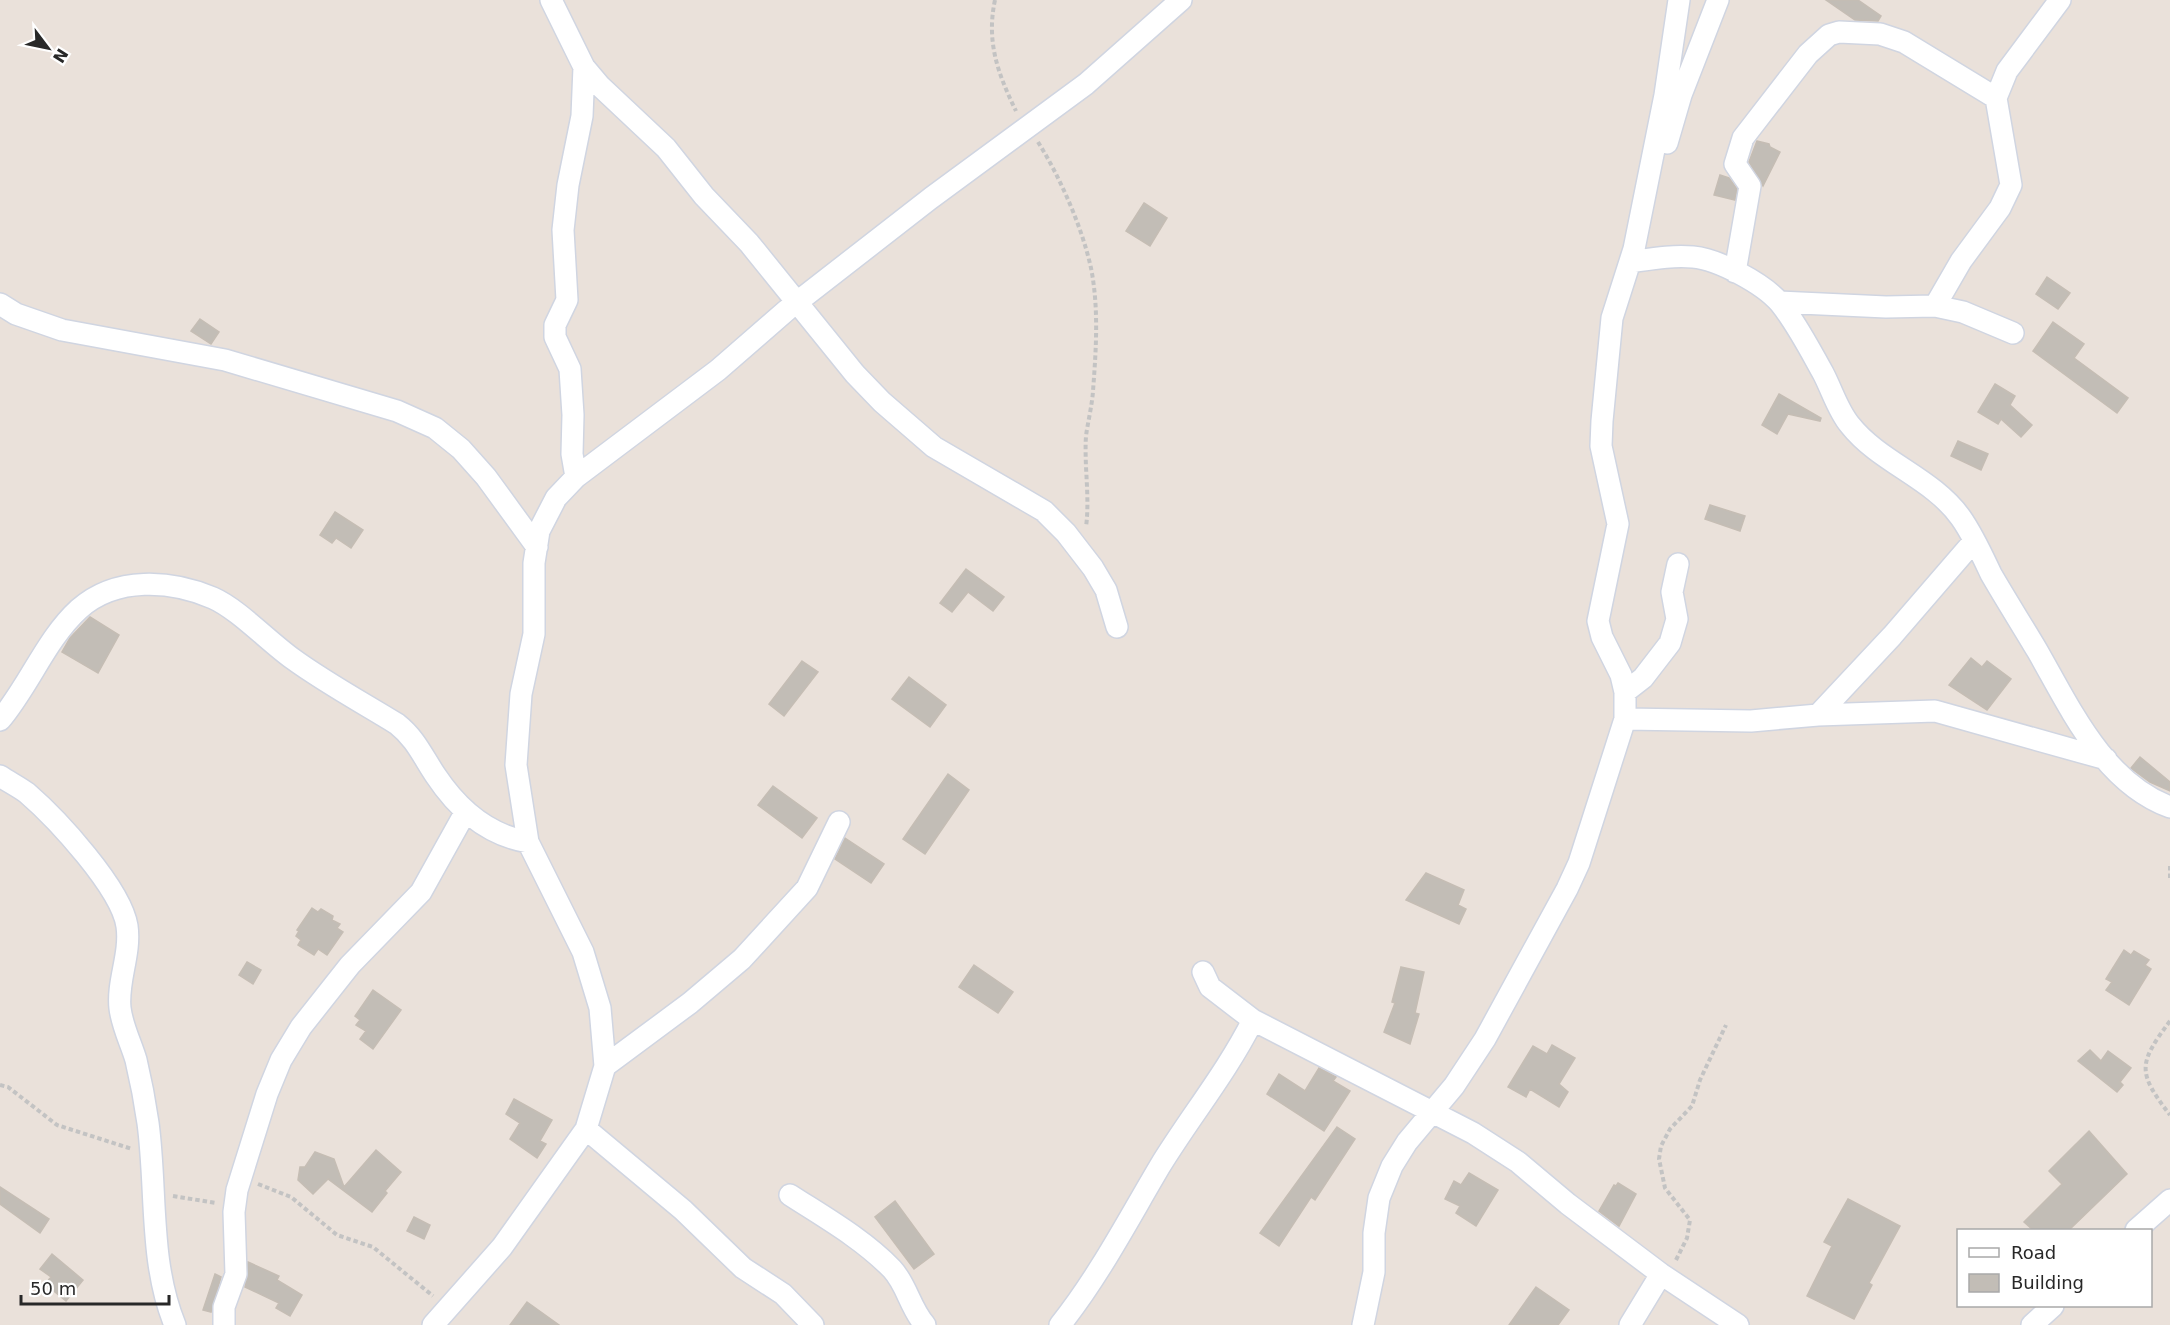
<svg xmlns="http://www.w3.org/2000/svg" width="2170" height="1325" font-family="'DejaVu Sans',sans-serif">
<style>
.building{fill:#c2bdb6;stroke:#c5bdb4;stroke-width:1.5}
.lines{fill:none;stroke-linecap:round;stroke-linejoin:round}
.minor-casing{stroke:#d0d5e1;stroke-width:24}
.path{stroke:#c3c3c3;stroke-width:4;stroke-dasharray:4.5 3;stroke-linecap:butt}
.minor{stroke:#fff;stroke-width:21}
</style>
<rect width="100%" height="100%" fill="#eae1da"/>
<path class="building" d="M1826,0H1858L1881,16L1878,21L1855,20Z
M1757,141L1769,144L1770,147L1780,152L1763,186L1749,162Z
M1720,175L1729,178L1737,189L1735,200L1714,195Z
M1144,203L1167,218L1150,246L1126,231Z
M2047,277L2070,293L2058,309L2036,294Z
M200,319L219,332L211,344L191,331Z
M2053,322L2084,344L2074,358L2128,398L2117,413L2033,351Z
M1995,384L2015,396L2010,405L2032,425L2021,437L2001,419L1998,424L1978,412Z
M1779,394L1821,418L1820,421L1788,414L1777,434L1762,425Z
M1958,441L1988,454L1981,470L1951,456Z
M1710,505L1745,516L1740,531L1705,519Z
M335,512L363,530L351,548L336,538L332,543L320,535Z
M966,569L1004,597L993,611L968,592L952,612L940,603Z
M90,617L119,635L98,673L62,652L70,638Z
M1971,658L1982,667L1987,661L2011,679L1987,710L1949,685Z
M802,661L818,672L784,716L769,704Z
M909,677L946,705L930,727L892,699Z
M2140,757L2170,782V791L2150,782L2131,768Z
M948,774L969,790L925,854L903,839Z
M773,786L817,818L802,838L758,805Z
M845,838L884,864L871,883L835,859Z
M1426,873L1464,890L1458,905L1466,909L1459,924L1406,900Z
M312,908L318,912L321,909L333,916L332,920L340,924L337,928L343,932L327,955L318,949L314,955L298,945L301,940L296,936L299,931L297,930Z
M2124,950L2131,955L2134,951L2149,960L2145,965L2151,969L2129,1005L2106,990L2112,982L2106,979Z
M247,962L261,970L253,984L239,975Z
M974,965L1013,992L998,1013L959,987Z
M1401,967L1424,972L1415,1013L1419,1014L1410,1044L1384,1032L1395,1003L1392,1002Z
M373,990L401,1010L373,1049L360,1039L366,1031L356,1025L360,1020L355,1016Z
M1552,1045L1575,1058L1559,1084L1568,1092L1559,1107L1530,1089L1526,1097L1508,1087L1533,1046L1547,1054Z
M2090,1050L2101,1061L2108,1051L2131,1068L2120,1082L2123,1085L2117,1092L2078,1061Z
M1319,1068L1336,1077L1333,1081L1350,1091L1324,1131L1267,1094L1279,1074L1305,1091Z
M514,1099L552,1120L540,1141L546,1144L537,1158L510,1139L520,1123L506,1114Z
M1337,1127L1355,1139L1315,1200L1311,1197L1279,1246L1260,1233Z
M2089,1131L2127,1174L2069,1230H2033L2024,1222L2062,1184L2049,1171Z
M376,1150L401,1172L385,1191L387,1193L372,1212L328,1179L313,1194L298,1180L300,1167H305L315,1152L334,1159L344,1187Z
M1469,1173L1498,1190L1476,1226L1456,1213L1460,1206L1445,1199L1454,1181L1461,1185Z
M1618,1183L1636,1194L1619,1226L1599,1211L1614,1185L1616,1186Z
M0,1187L49,1219L40,1233L0,1204Z
M1848,1199L1900,1226L1869,1283L1872,1285L1854,1319L1807,1296L1832,1246L1824,1242Z
M895,1201L934,1254L914,1269L875,1217Z
M414,1217L430,1225L424,1239L407,1231Z
M52,1254L83,1280L66,1301L45,1284L51,1277L40,1269Z
M248,1262L279,1276L277,1280L302,1295L290,1316L276,1308L279,1303L245,1287Z
M215,1274L221,1277L211,1312L203,1310Z
M1536,1287L1569,1310L1558,1325H1509Z
M527,1302L559,1325H510Z"/>
<g class="lines">
<defs>
<path id="minor" d="M551,0L584,67L600,86L666,148L704,196L749,243L855,374L882,402L934,447L1044,511L1066,533L1093,568L1106,590L1117,627
M1667,143L1681,95L1718,0
M1634,250L1630,262C1651,259 1672,255 1693,257C1718,259 1764,284 1780,303C1797,324 1810,350 1823,373C1832,390 1838,411 1850,425C1880,463 1933,478 1961,518C1973,535 1982,555 1991,574C2006,600 2022,625 2038,652C2070,708 2104,783 2170,807
M1735,272L1750,186L1735,164L1743,138L1808,54L1829,35L1839,32L1880,34L1904,42L1996,98
M1779,302L1886,307L1935,306L1963,312L2013,333
M0,304L16,314L62,330L225,360L397,411L435,428L461,449L486,477L537,547
M1935,306L1961,261L2000,208L2011,185L1996,98L2007,71L2060,0
M576,477L572,454L573,415L570,369L555,337V325L567,300L563,230L568,185L582,116L584,67
M1625,692L1643,678L1670,643L1677,619L1672,592L1678,564
M1818,715L1892,636L1974,541
M1625,719L1751,721L1818,715L1935,711L2106,759
M0,720C29,686 46,639 79,609C116,576 171,580 213,598C238,609 269,642 293,659C326,683 363,703 397,724C416,739 423,757 436,776C458,809 488,835 528,842
M0,776C9,782 19,787 27,793C57,819 121,888 127,926C131,954 117,981 120,1008C122,1026 131,1043 136,1060C141,1081 145,1102 148,1123C157,1190 149,1262 175,1325
M1203,972L1210,987L1253,1020L1473,1133L1518,1162L1568,1204L1661,1274L1738,1325
M605,1066L690,1003L742,959L807,888L839,822
M586,1129L683,1210L743,1268L783,1294L813,1325
M790,1195C824,1217 863,1239 892,1269C907,1285 910,1308 925,1325
M2136,1230L2170,1200
M224,1325V1307L236,1274L234,1212L237,1190L267,1094L281,1060L301,1027L350,965L421,892L466,811
M433,1325L502,1247L586,1129L605,1066L600,1008L583,952L528,842L516,765L521,694L534,634V563L539,531L556,498L576,477L718,370L787,310L931,198L1086,84L1181,0
M1060,1325C1099,1276 1128,1220 1160,1166C1190,1117 1227,1072 1253,1020
M1363,1325L1374,1272V1233L1379,1198L1392,1166L1407,1142L1454,1086L1485,1039L1567,889L1579,863L1625,719V692L1621,675L1602,637L1598,621L1618,524L1601,446L1602,421L1612,318L1634,249L1665,95L1679,0
M1630,1325L1661,1274
M2032,1325L2053,1306"/>
</defs>
<use href="#minor" class="minor-casing"/>
<path class="path" d="M995,0C986,42 998,74 1016,111
M1038,142C1060,177 1082,227 1091,268C1099,308 1096,351 1093,391C1092,406 1088,421 1086,436C1084,466 1090,497 1086,527
M2170,866V881
M2170,1021C2138,1064 2137,1072 2170,1115
M0,1085L8,1087L57,1125L132,1149
M258,1184L291,1197L337,1235L373,1247L433,1296
M173,1196L216,1203
M1676,1260L1687,1238L1690,1220L1665,1188L1659,1159L1661,1146L1670,1129L1692,1106L1700,1080L1726,1025"/>
<use href="#minor" class="minor"/>
</g>
<rect x="1957" y="1229" width="195" height="78" fill="#ffffff" stroke="#a9a9a9" stroke-width="1.5"/>
<rect x="1969" y="1248" width="30" height="9" fill="#ffffff" stroke="#a9a9a9" stroke-width="1.5"/>
<text x="2011" y="1259" font-size="18" fill="#282828">Road</text>
<rect x="1969" y="1274" width="30" height="18" fill="#c2bdb6" stroke="#a9a9a9" stroke-width="1.5"/>
<text x="2011" y="1289" font-size="18" fill="#282828">Building</text>
<g transform="translate(48 48) rotate(122)" stroke="#ffffff" stroke-width="4.5" paint-order="stroke">
<path d="M0-4.5L10 22L0 15L-10 22Z" fill="#282828"/>
<text y="-9" font-size="16" font-weight="bold" text-anchor="middle" fill="#282828">N</text>
</g>
<path d="M21 1295v9h148v-9" fill="none" stroke="#282828" stroke-width="3"/>
<text x="30" y="1295" font-size="18" fill="#282828" stroke="#ffffff" stroke-width="4.5" paint-order="stroke">50 m</text>
</svg>
